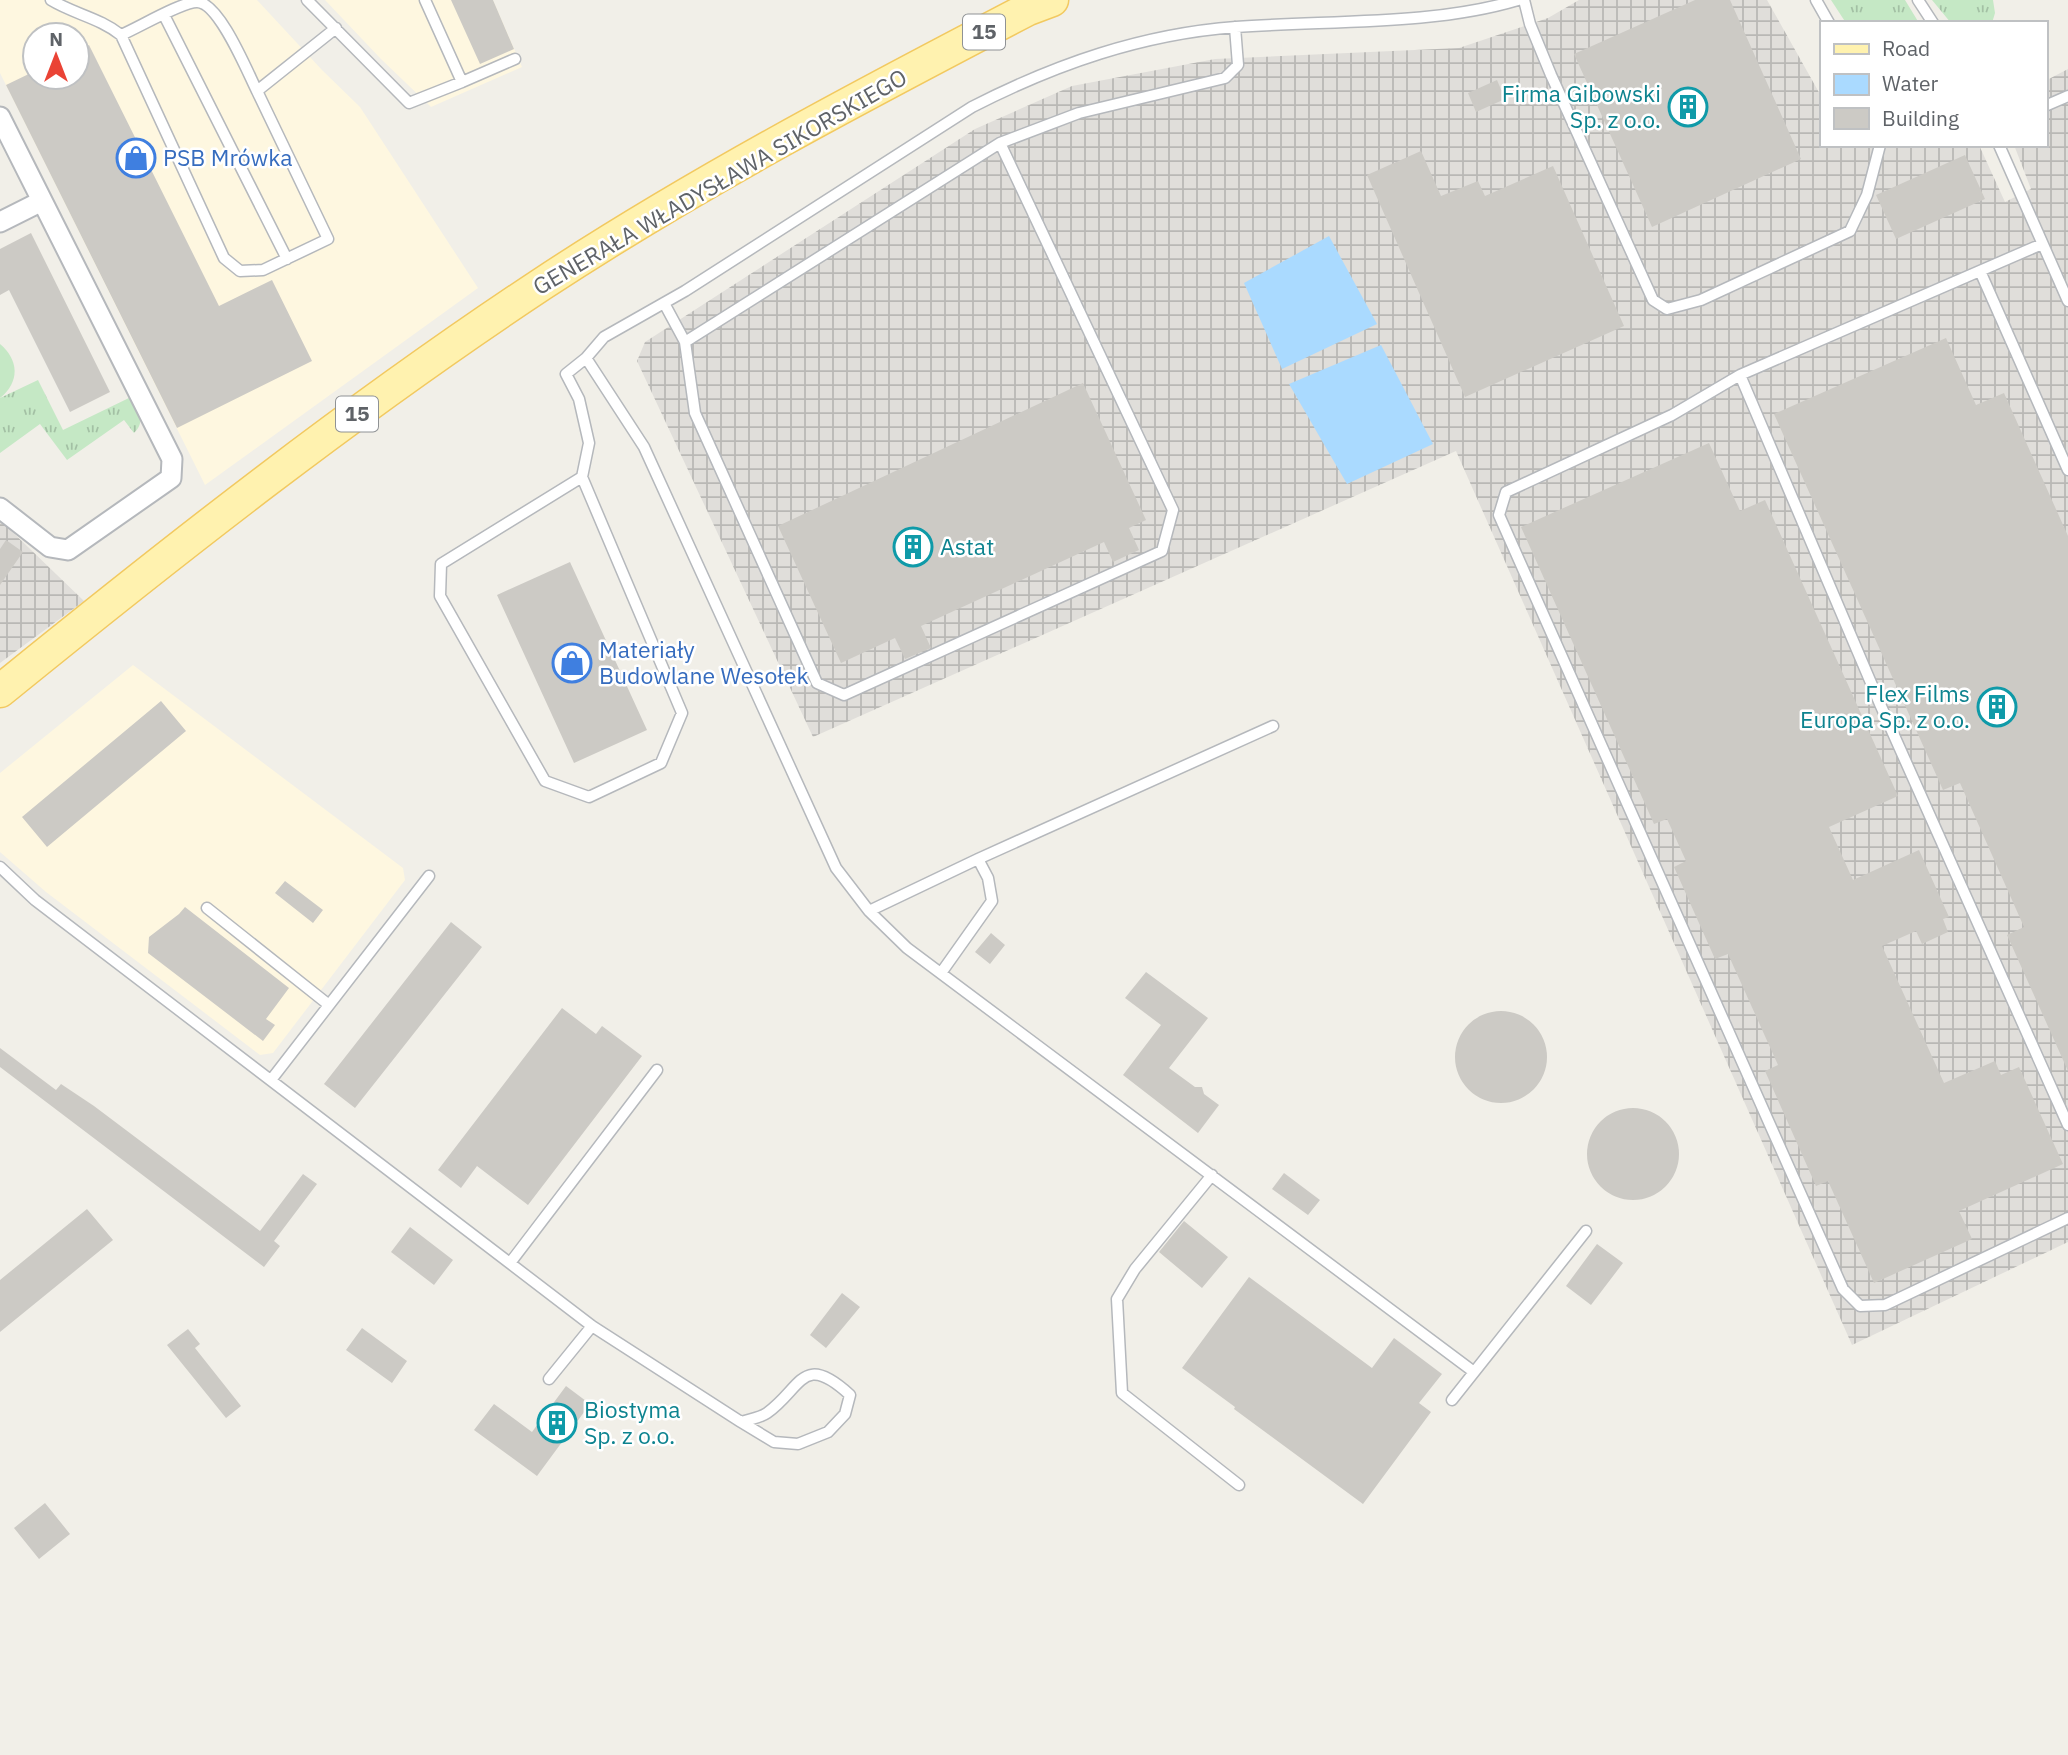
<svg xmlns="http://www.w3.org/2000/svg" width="2068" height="1755" font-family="'IBM Plex Sans',sans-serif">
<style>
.commercial{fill:#fef7e0;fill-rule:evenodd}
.industrial{fill:url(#industrial-grid)}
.grass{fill:url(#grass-tufts)}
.green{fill:#c5e8c5}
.water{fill:#aadaff}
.building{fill:#cccac5}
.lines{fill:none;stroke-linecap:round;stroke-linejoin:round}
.service-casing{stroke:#b5b8bc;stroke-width:13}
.minor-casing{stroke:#b5b8bc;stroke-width:23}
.primary-casing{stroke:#f2c960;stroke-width:35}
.service{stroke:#fff;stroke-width:10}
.minor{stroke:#fff;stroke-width:19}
.primary{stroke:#fff2af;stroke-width:32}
.labels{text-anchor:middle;stroke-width:5;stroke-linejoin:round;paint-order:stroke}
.shield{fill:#fff;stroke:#8f9295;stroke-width:2}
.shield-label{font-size:21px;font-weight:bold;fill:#5f6368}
.culture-label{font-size:23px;fill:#0d838f;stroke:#fff;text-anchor:end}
.shop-label{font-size:23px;fill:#366cbe;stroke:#fff;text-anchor:start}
.street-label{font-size:23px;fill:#5f6368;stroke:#fff}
</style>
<defs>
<pattern id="industrial-grid" width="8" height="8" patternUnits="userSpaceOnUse" patternTransform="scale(1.75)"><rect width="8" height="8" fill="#e0deda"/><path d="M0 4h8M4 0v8" fill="none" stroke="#b9b8b5"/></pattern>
<pattern id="grass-tufts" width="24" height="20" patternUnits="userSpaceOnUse" patternTransform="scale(1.75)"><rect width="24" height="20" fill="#c5e8c5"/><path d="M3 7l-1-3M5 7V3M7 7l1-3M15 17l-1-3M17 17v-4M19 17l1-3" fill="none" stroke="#a3c0a4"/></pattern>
</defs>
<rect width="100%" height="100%" fill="#f1efe8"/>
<path class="commercial" d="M0,0H257L322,70L360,107L478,288L205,485L0,73ZM35,35H77V77H35Z
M325,0H493L522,67L431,107L381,59Z
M133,665L403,868L405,880L273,1053L260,1055L46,892L0,852V773Z"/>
<path class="industrial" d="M1579,0H1767L1821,96V145H1979L2005,202L2031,189L2014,145H2045V81L2068,69V1242L1852,1345L1456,451L813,737L637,361L645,342L975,129L1072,86L1215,59L1459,48L1548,18Z
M0,520L84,601L0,663Z"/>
<path class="grass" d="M1831,0H1905L1919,23H1846Z
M1932,0H1993L1995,13L1992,23H1951Z
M38,380L63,430L131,397C137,409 147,421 134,433L124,420L67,460L40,424L0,453V398Z"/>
<path class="green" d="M0,344C19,360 20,382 0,398Z"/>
<path class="water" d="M1329,236L1377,324L1282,369L1244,283Z
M1381,345L1433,444L1347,484L1289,384Z"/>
<path class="building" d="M451,0H493L514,49L480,64Z
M1695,0H1730L1801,159L1652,227L1574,54Z
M89,45L219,306L272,280L312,361L177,428L6,85L35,71V77H77V50Z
M1497,80L1505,99L1476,112L1468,93Z
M1421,151L1441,196L1478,181L1485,196L1553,166L1624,326L1465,397L1367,175Z
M1965,155L1985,199L1896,239L1876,195Z
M31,233L110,392L70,412L9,290L0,295V249Z
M1946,338L1976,405L2004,393L2068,536V1071L2007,935L2024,927L1960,783L1943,790L1774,414Z
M1083,383L1146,520L1129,528L1139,550L1113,562L1104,542L921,626L931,648L905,659L895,638L841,663L778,526Z
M1709,443L1740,511L1765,500L1898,796L1829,827L1853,880L1919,850L1949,917L1943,919L1948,932L1922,944L1916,931L1882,946L1944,1083L1995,1061L2001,1075L2019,1067L2063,1164L1959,1211L1972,1239L1874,1283L1828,1181L1816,1186L1765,1071L1778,1065L1728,954L1715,959L1674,867L1686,861L1667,819L1654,824L1521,527Z
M6,540L23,552L0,585V549Z
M570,562L647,730L574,763L497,595Z
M161,701L186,731L47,847L22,817Z
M285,881L323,910L313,923L275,893Z
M185,907L289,988L266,1019L275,1025L263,1041L148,953L149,937L179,914Z
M451,922L482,947L355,1108L324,1084Z
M991,933L1005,945L990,964L975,952Z
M1146,972L1208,1018L1169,1068L1195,1087H1202L1204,1094L1219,1105L1198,1133L1123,1075L1161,1025L1125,998Z
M562,1008L596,1034L602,1026L642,1056L528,1205L477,1166L461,1188L438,1170Z
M1455 1057a46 46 0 1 1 92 0a46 46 0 1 1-92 0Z
M0,1048L56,1090L61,1084L94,1106L260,1231L303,1174L317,1184L274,1241L280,1246L264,1267L0,1067Z
M1587 1154a46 46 0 1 1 92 0a46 46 0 1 1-92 0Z
M1284,1173L1320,1200L1308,1215L1272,1189Z
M87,1209L113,1240L0,1332V1280Z
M1184,1221L1228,1257L1202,1288L1159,1252Z
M410,1227L453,1260L434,1285L391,1252Z
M1597,1244L1623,1263L1591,1305L1566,1286Z
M1249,1277L1372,1368L1394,1338L1442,1374L1419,1403L1431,1412L1363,1504L1234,1409L1235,1407L1182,1368Z
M842,1293L860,1307L826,1348L810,1335Z
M362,1328L407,1361L392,1383L346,1350Z
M188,1329L200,1344L195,1348L241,1406L226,1418L167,1345Z
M566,1386L590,1404L537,1476L474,1430L494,1404L532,1432Z
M45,1503L70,1534L39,1559L14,1528Z"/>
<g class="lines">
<defs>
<path id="service" d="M51,0C74,14 100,18 121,35L224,258L240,271L263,270L328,239L257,91L336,28
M307,0L409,103L462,82
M425,0L462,82L515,59
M1524,0L1530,24L1551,75L1653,300L1667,309L1701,300L1850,231L1867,195L1880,145
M1816,0L1829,23
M1918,0L1933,23
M164,15L287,259
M121,35C138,28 181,2 197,2C219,2 247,71 257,91
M2045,106L2068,96
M1999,145L2068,301
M2042,244L1740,375L1880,704L2068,1125
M1980,271L2068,470
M664,303L685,342L695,413L817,683L844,695L1162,551L1173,510L1000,143
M685,342L1000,143L1079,113L1225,78L1238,65L1235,27
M586,358L644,447L836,868L869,911L907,948L1474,1372
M1740,375L1672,415L1506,492L1499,515L1843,1289L1860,1306L1885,1305L2068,1218
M582,477L682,713L661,763L589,797L545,781L440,596L441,564L582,477L589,443L579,399L566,374L586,358L604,337L685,291L972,107C1056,64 1142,34 1236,27C1327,20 1431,26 1518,0
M0,867L35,900L592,1326L741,1422L774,1442L798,1444L828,1432L845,1414L850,1395C802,1351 802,1388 767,1413C760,1418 750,1419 741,1422
M207,908L329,1005
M869,911L978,859L1273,726
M941,973L992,901L988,878L978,859
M271,1080L429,876
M1212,1175L1135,1269L1117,1299L1122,1393L1239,1485
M510,1263L657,1070
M549,1379L592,1326
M1452,1400L1586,1231"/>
<path id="minor" d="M0,117L172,459L171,478L68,550L50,547L0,508
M0,222L42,201"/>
<path id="primary" d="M0,691C175,549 353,409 542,284C697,182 863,95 1028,9L1052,0"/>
</defs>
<use href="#service" class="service-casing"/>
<use href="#minor" class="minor-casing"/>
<use href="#primary" class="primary-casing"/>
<use href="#service" class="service"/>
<use href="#minor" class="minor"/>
<use href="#primary" class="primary"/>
</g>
<defs>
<symbol id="building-ring" viewBox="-11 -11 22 22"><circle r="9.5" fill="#fff" stroke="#0f9aa8" stroke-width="1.5"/><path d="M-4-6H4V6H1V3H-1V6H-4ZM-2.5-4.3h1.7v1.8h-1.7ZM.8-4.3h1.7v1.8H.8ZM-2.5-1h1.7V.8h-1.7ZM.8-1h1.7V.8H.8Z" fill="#0f9aa8"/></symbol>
<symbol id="shop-ring" viewBox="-11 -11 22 22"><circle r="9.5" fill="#fff" stroke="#3f7fe0" stroke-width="1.5"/><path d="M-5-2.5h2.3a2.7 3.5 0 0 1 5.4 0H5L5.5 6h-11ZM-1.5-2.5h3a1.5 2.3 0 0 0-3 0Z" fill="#3f7fe0"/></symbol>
</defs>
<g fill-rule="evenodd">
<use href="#building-ring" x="1666" y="85" width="44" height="44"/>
<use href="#shop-ring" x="114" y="136" width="44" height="44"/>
<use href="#building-ring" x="891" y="525" width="44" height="44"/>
<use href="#shop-ring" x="550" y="641" width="44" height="44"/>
<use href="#building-ring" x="1975" y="685" width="44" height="44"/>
<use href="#building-ring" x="535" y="1401" width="44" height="44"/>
</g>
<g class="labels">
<g class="shield">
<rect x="963" y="14.5" width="42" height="35" rx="5"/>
<rect x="336" y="396.5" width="42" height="35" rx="5"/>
</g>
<g class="shield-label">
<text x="984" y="39">15</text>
<text x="357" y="421">15</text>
</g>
<g class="culture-label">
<text x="1661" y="102">Firma Gibowski<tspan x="1661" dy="26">Sp. z o.o.</tspan></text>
<text x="940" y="555" text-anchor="start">Astat</text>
<text x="1970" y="702">Flex Films<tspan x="1970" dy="26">Europa Sp. z o.o.</tspan></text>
<text x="584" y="1418" text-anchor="start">Biostyma<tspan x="584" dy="26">Sp. z o.o.</tspan></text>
</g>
<g class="shop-label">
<text x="163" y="166">PSB Mrówka</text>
<text x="599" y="658">Materiały<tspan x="599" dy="26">Budowlane Wesołek</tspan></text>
</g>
<g class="street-label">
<text transform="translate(720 182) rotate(-30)" y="8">GENERAŁA WŁADYSŁAWA SIKORSKIEGO</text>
</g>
</g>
<rect x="1820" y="21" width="228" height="126" fill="#ffffff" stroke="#bfc1c3" stroke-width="2"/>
<rect x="1834" y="44" width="35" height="10" fill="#fff2af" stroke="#bfc1c3" stroke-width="2"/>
<text x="1882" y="56" font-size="21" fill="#5f6368">Road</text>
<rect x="1834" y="74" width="35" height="21" fill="#aadaff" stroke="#bfc1c3" stroke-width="2"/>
<text x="1882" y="91" font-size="21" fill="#5f6368">Water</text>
<rect x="1834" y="108" width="35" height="21" fill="#cccac5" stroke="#bfc1c3" stroke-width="2"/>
<text x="1882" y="126" font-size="21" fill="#5f6368">Building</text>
<g transform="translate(56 56)"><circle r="33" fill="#ffffff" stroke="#bfc1c3" stroke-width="2"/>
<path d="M0-5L12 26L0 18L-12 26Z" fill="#ea4335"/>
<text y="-10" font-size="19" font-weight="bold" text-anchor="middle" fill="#5f6368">N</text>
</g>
</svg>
